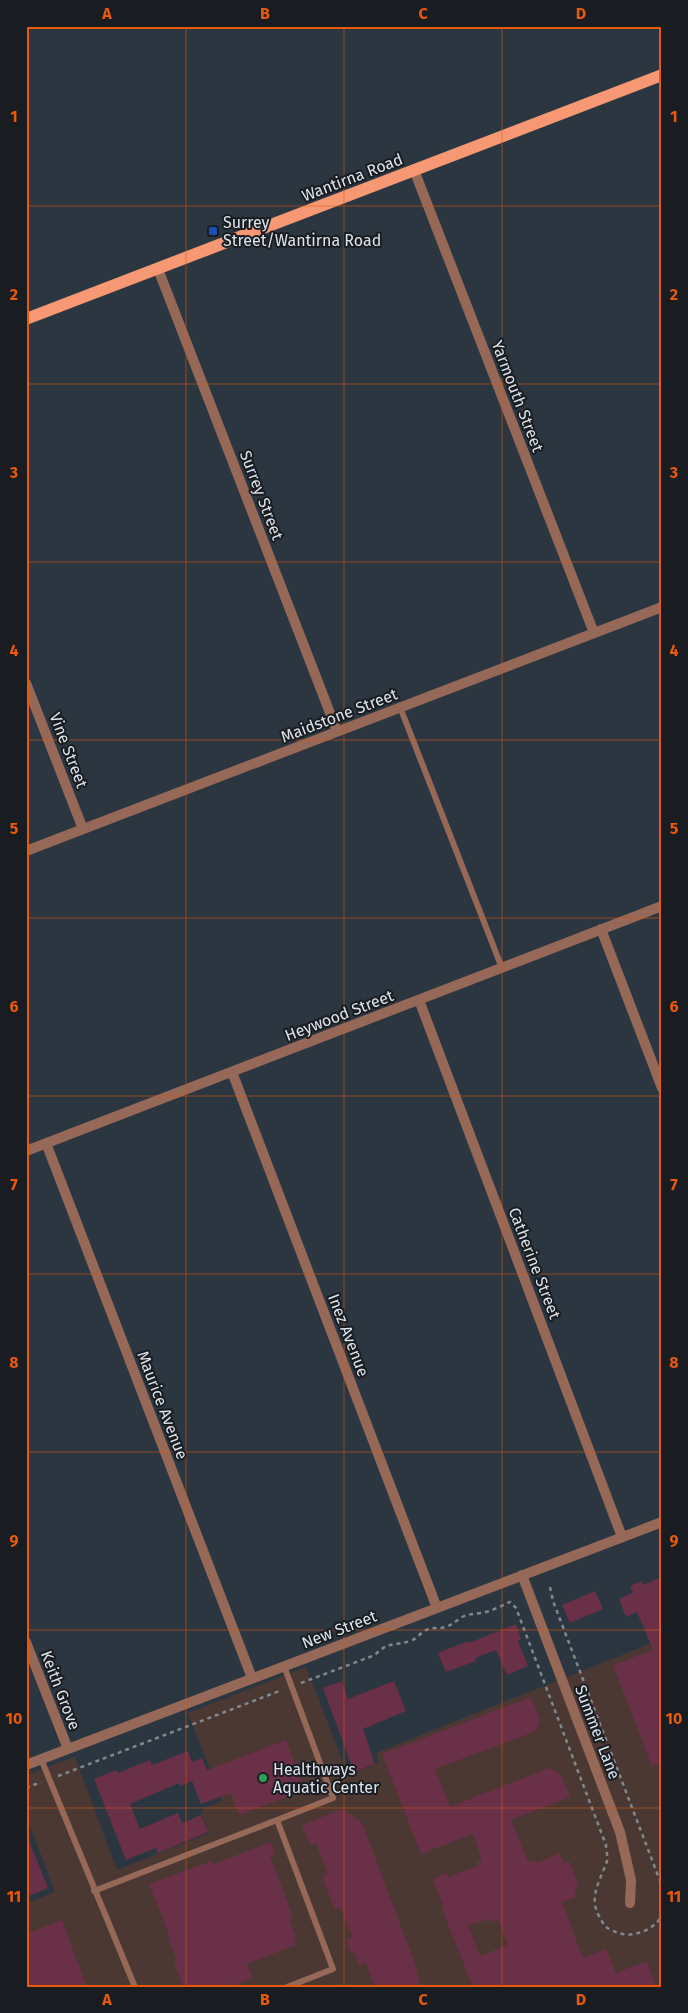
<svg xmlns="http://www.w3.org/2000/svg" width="688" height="2013" font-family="'Fira Sans',sans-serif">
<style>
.industrial{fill:#4b3833}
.building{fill:#693048;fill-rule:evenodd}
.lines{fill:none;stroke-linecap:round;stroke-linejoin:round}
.path{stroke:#808891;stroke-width:2.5;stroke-dasharray:4 4;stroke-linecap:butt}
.lane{stroke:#966857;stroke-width:6}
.street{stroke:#966857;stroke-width:10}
.primary{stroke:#f69874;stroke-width:12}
.grid{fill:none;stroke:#e8590c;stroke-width:1;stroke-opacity:0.55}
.transit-dot{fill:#1a4fb4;stroke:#191d22;stroke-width:2}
.leisure-dot{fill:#2e9e5b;stroke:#191d22;stroke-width:2}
.labels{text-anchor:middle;stroke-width:4;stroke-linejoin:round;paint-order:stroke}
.street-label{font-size:16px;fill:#dde4eb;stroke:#191d22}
.poi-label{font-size:16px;fill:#dde4eb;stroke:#191d22;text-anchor:start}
.neatline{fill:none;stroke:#e8590c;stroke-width:2}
.grid-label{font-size:16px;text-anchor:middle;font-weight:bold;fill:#e8590c}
</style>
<rect width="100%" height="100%" fill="#2c3641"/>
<path class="industrial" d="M662,1639V1987H26V1904L55,1892L26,1815V1775L75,1757L117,1870L209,1833L201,1814L203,1809L222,1801L188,1713L306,1667L348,1775L379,1763L376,1753Z"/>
<path class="building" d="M662,1577V1763L652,1766L613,1665L653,1650L637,1612L626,1617L619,1599L633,1593L630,1586L642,1581L643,1585Z
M595,1591L603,1609L570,1623L562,1605Z
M516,1624L521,1639L518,1641L528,1666L507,1675L496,1650L475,1658L476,1661L446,1672L438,1653L468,1641L469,1643Z
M342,1681L348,1699L394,1681L406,1711L363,1729L375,1764L354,1772L323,1688Z
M531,1697L540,1720L536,1731L435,1769L450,1807L549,1768L561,1774L570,1797L511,1820L528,1862L534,1860L536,1863L560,1853L564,1863L569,1861L579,1887L574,1889L577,1897L562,1902L583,1958L606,1949L616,1973L647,1961L656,1987H473L442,1909L444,1908L433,1879L447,1873L448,1877L478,1866L477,1862L482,1860L473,1834L421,1854L382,1754ZM491,1919L492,1922L498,1920L508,1945L480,1956L468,1925Z
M286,1740L305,1790L239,1815L231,1793L201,1804L192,1781L180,1786L179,1783L130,1804L140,1829L178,1813L182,1823L201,1815L208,1832L158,1853L156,1848L126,1860L94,1779L116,1770L118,1773L150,1760L152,1765L188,1751L192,1762L202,1758L207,1770Z
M343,1809L362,1823L414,1961L421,1987H375L366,1963L359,1965L354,1952L351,1953L346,1940L352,1937L341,1908L335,1910L322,1876L328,1874L316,1843L310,1845L302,1825Z
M27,1836L48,1888L26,1897V1837Z
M271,1842L275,1854L270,1856L293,1917L289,1918L296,1937L294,1939L296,1945L247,1964L252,1978L229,1987H183L174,1962L177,1961L168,1938L170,1937L149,1884L211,1861L213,1864Z
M62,1920L87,1987H26V1934Z"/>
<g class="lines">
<path class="path" d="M550,1587L553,1601L662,1886
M301,1683L375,1655C388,1641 395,1646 410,1641C417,1639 420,1633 426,1630C433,1627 439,1629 445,1627C452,1625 456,1621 462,1617C468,1614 474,1614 481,1613C490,1612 501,1606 510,1602L516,1608L606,1845C606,1850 608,1856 607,1861C601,1879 588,1897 599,1916C603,1923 604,1927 611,1930C620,1934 628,1936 638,1933C647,1931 658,1924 662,1915
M58,1776L282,1690
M26,1788L41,1782"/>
<path class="lane" d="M400,707L502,968
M41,1759L135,1987
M277,1820L333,1798L284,1666
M94,1891L277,1820L333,1969L287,1987"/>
<path class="street" d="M414,170L594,633
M158,269L337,731
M26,683L83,829
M26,851L662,607
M601,929L662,1088
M419,1000L622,1537
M232,1072L437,1608
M46,1143L252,1678
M26,1151L662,906
M522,1575L620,1832L631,1880L630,1903
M26,1642L68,1749
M26,1765L662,1522"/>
<path class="primary" d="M26,319L662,75"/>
</g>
<path class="grid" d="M186,26V1987M344,26V1987M502,26V1987M26,206H662M26,384H662M26,562H662M26,740H662M26,918H662M26,1096H662M26,1274H662M26,1452H662M26,1630H662M26,1808H662"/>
<rect class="transit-dot" x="208" y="226" width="10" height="10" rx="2.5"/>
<circle class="leisure-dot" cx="263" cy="1778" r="5"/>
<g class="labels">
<g class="street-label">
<text transform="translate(352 177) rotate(-21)" y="6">Wantirna Road</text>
<text transform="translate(518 396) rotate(69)" y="6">Yarmouth Street</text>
<text transform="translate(262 495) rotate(69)" y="6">Surrey Street</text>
<text transform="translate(339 715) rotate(-21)" y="6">Maidstone Street</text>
<text transform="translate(69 750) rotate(69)" y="6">Vine Street</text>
<text transform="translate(339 1015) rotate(-21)" y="6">Heywood Street</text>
<text transform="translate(535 1263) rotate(69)" y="6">Catherine Street</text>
<text transform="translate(349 1335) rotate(69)" y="6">Inez Avenue</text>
<text transform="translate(163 1405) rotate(69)" y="6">Maurice Avenue</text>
<text transform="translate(339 1629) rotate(-21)" y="6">New Street</text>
<text transform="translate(61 1690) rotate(69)" y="6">Keith Grove</text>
<text transform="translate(598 1732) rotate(69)" y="6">Summer Lane</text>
</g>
<g class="poi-label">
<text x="223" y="228">Surrey<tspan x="223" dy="18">Street/Wantirna Road</tspan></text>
<text x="273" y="1775">Healthways<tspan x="273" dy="18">Aquatic Center</tspan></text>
</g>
</g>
<rect width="688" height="2013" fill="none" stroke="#191d22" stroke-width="55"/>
<rect x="28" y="28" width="632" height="1958" class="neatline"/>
<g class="grid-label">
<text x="107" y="19">A</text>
<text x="265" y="19">B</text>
<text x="423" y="19">C</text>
<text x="581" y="19">D</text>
<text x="14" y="122">1</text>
<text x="674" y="122">1</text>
<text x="14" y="300">2</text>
<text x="674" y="300">2</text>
<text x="14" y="478">3</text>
<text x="674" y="478">3</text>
<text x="14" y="656">4</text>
<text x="674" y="656">4</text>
<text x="14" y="834">5</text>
<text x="674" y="834">5</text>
<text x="14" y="1012">6</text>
<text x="674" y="1012">6</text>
<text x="14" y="1190">7</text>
<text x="674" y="1190">7</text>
<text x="14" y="1368">8</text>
<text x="674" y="1368">8</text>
<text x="14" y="1546">9</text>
<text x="674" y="1546">9</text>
<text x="14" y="1724">10</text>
<text x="674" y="1724">10</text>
<text x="14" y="1902">11</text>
<text x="674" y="1902">11</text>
<text x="107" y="2005">A</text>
<text x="265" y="2005">B</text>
<text x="423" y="2005">C</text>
<text x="581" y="2005">D</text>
</g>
</svg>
